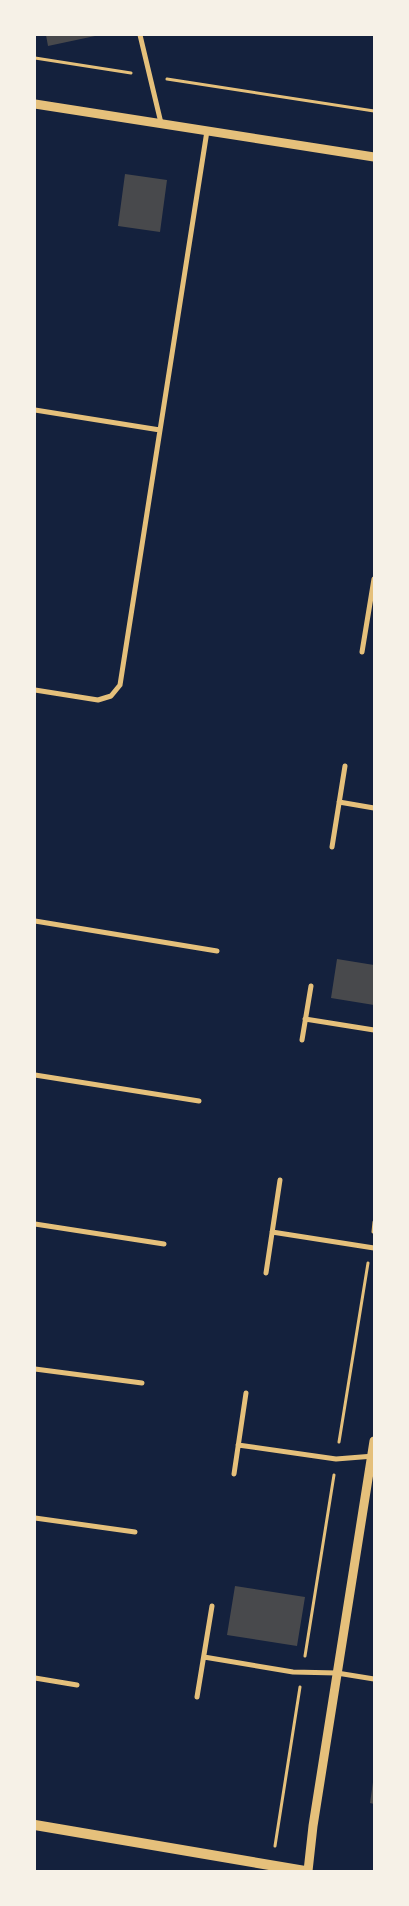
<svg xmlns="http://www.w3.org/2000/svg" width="409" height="1906" font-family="'DejaVu Sans',sans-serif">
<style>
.building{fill:#48494c}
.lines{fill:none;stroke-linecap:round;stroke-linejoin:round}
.path{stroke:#e5c07b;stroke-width:3}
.minor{stroke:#e5c07b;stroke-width:5}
.tertiary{stroke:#e5c07b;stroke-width:9}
.secondary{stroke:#e5c07b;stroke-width:10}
</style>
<rect width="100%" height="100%" fill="#14213d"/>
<path class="building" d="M46,35H94L95,36L48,46Z
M125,174L167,180L160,232L118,226Z
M337,959L374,965V1005L331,998Z
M235,1586L305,1597L297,1646L227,1635Z
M373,1782H374V1804L370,1803Z"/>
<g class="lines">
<path class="path" d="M35,58L131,73
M167,79L374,111
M373,1232L374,1222
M339,1442L368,1263
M305,1656L334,1475
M275,1846L300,1687"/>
<path class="minor" d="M140,35L161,123
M35,410L160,430
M362,652L374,579
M35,690L98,700L111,696L120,685L207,131
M339,802L374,808
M332,847L345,766
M35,921L217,951
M305,1019L374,1030
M302,1040L311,986
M35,1075L199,1101
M35,1224L164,1244
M272,1232L374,1248
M266,1273L280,1180
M35,1369L142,1383
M238,1445L336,1459L374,1456
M234,1474L246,1393
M35,1518L135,1532
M204,1657L293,1672L337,1673L374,1679
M35,1678L77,1685
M197,1697L212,1606"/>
<path class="tertiary" d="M35,104L374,157
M308,1871L313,1826L374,1441"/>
<path class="secondary" d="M35,1825L305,1871"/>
</g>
<rect width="409" height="1906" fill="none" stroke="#f6f1e7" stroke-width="72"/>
</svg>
